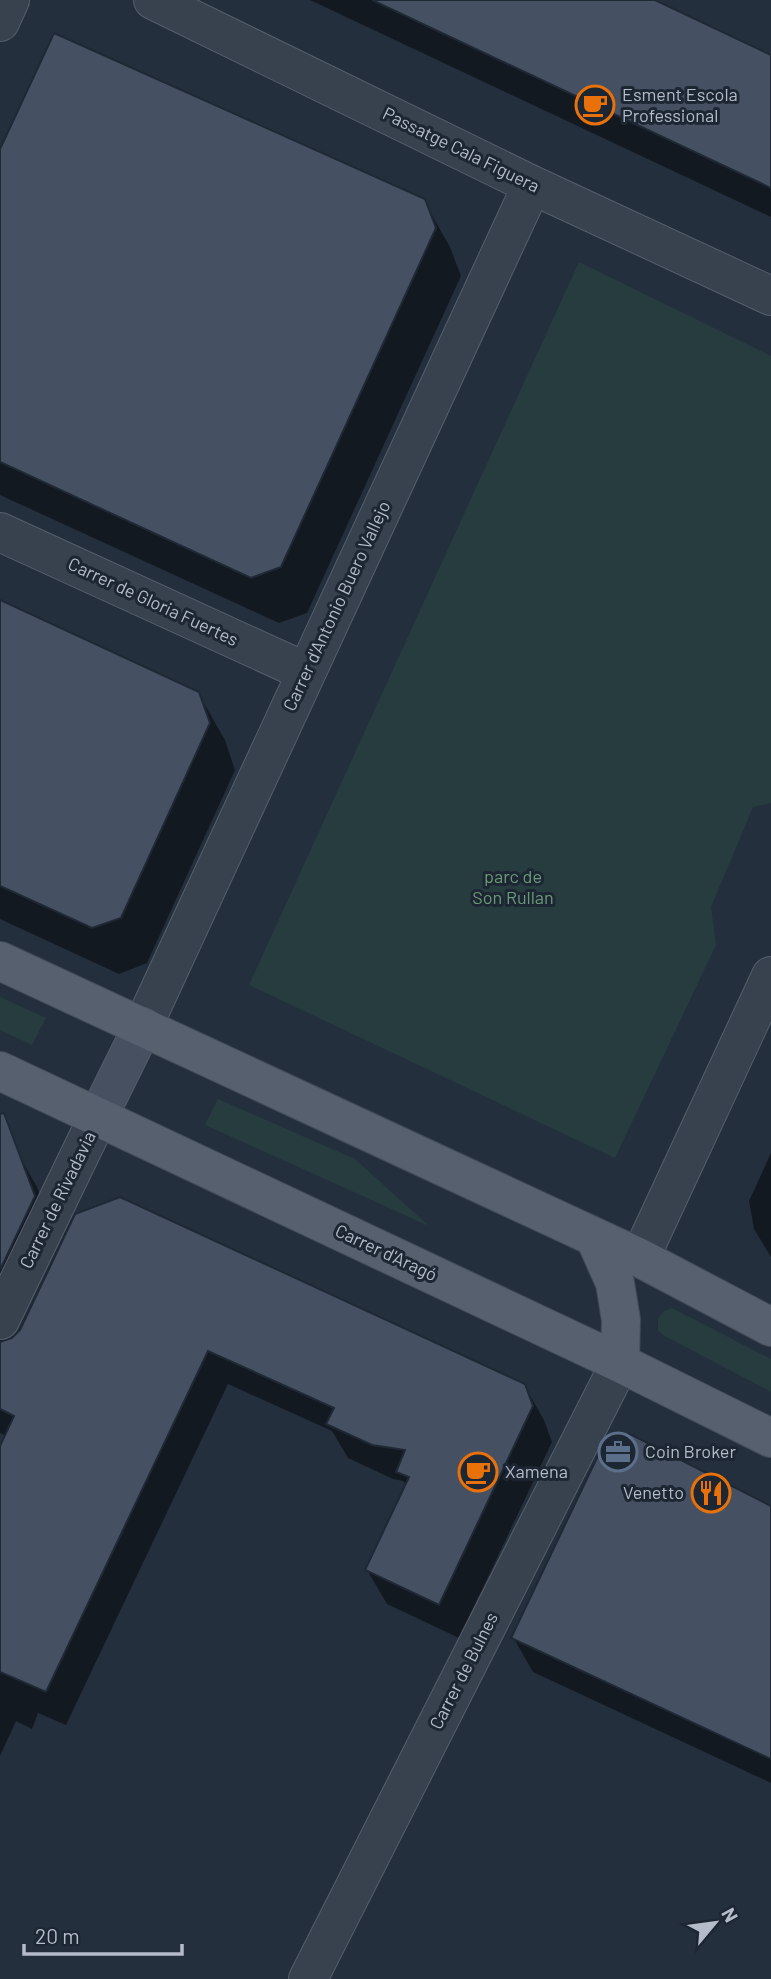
<svg xmlns="http://www.w3.org/2000/svg" width="771" height="1979" font-family="Barlow,sans-serif">
<style>
.green{fill:#263c3f}
.shadow{fill:#0007}
.building{fill:#455162;stroke:#1f2835;stroke-width:2}
.lines{fill:none;stroke-linecap:round;stroke-linejoin:round}
.street-casing{stroke:#565f6c;stroke-width:40}
.secondary-casing{stroke:#565f6c;stroke-width:40}
.primary-casing{stroke:#414a57;stroke-width:40}
.street{stroke:#38414e;stroke-width:38}
.secondary{stroke:#465061;stroke-width:38}
.primary{stroke:#56606e;stroke-width:38}
.labels{text-anchor:middle;stroke-width:6;stroke-linejoin:round;paint-order:stroke}
.poi-label{font-size:18px;fill:#b4bcc9;stroke:#1d2633;text-anchor:start}
.street-label{font-size:18px;fill:#b4bcc9;stroke:#1d2633}
.park-label{font-size:18px;fill:#6b9a76;stroke:#1d2633}
</style>
<rect width="100%" height="100%" fill="#242f3e"/>
<path class="green" d="M579,262L771,356V803L753,807L711,907L716,945L615,1158L249,985Z
M0,997L46,1018L32,1045L0,1030Z
M218,1099L355,1159L429,1226L205,1125Z
M672,1308L771,1359V1392L663,1335L658,1330V1318L664,1311Z"/>
<path class="shadow" d="M310,0H651L771,57V217Z
M0,153L424,201L450,247L461,276L307,613L279,623L0,495Z
M0,602L198,693L225,740L235,770L147,963L119,974L0,919Z
M0,1145L17,1152L37,1187L54,1232L0,1344L13,1340L21,1331L77,1216L524,1385L544,1420L552,1442L459,1638L387,1604L367,1570L407,1486L403,1481L393,1479L348,1458L332,1431L228,1384L66,1725L38,1713L32,1729L16,1721L0,1756V1450L7,1436L0,1433Z
M771,1153V1257L754,1229L749,1201Z
M771,1509V1783L533,1672L513,1637Z"/>
<path class="building" d="M372,0H655L771,55V188Z
M54,33L425,199L436,228L281,567L251,578L0,462V149Z
M0,600L199,692L210,723L121,918L92,928L0,886Z
M4,1113L35,1196L0,1270V1114Z
M120,1197L525,1384L533,1406L439,1605L365,1570L409,1477L396,1472L405,1450L372,1445L326,1424L334,1408L208,1351L46,1692L0,1672V1446L14,1416L0,1409V1342L12,1338L20,1330L75,1214Z
M630,1434L771,1506V1759L511,1638L604,1443Z"/>
<g class="lines">
<defs>
<path id="street" d="M153,0L532,185L771,296
M0,22L10,0
M0,532L306,672
M143,1026L532,185
M640,1258L771,976
M0,1320L98,1117
M308,1979L620,1363"/>
<path id="secondary" d="M98,1117L143,1026"/>
<path id="primary" d="M0,961L640,1258L771,1327
M0,1071L620,1363L771,1438
M595,1238L615,1283L621,1320L620,1363"/>
</defs>
<use href="#street" class="street-casing"/>
<use href="#secondary" class="secondary-casing"/>
<use href="#primary" class="primary-casing"/>
<use href="#street" class="street"/>
<use href="#secondary" class="secondary"/>
<use href="#primary" class="primary"/>
</g>
<defs>
<symbol id="cafe-ring" viewBox="-11 -11 22 22"><circle r="9.5" fill="#1d2633" stroke="#e8710a" stroke-width="1.5"/><path d="M-5.5-4.5H6V0H3Q3 3.5 0 3.5H-2.5Q-5.5 3.5-5.5 0ZM3-3.2v2h1.7v-2ZM-6 4.5H4V6H-6Z" fill="#e8710a"/></symbol>
<symbol id="office-ring" viewBox="-11 -11 22 22"><circle r="9.5" fill="#1d2633" stroke="#5c6f8a" stroke-width="1.5"/><path d="M-6-3h4V-5.5h4V-3h4V5H-6ZM-1-4.5V-3h2v-1.5ZM-6 0V1H6V0Z" fill="#5c6f8a"/></symbol>
<symbol id="restaurant-ring" viewBox="-11 -11 22 22"><circle r="9.5" fill="#1d2633" stroke="#e8710a" stroke-width="1.5"/><path d="M-5-6h1v4h1v-4h1v4h1v-4h1v5L-1.5 .5V6h-2V.5L-5-1ZM5-6V6H3V1.5H1.5Q1.5-4 5-6Z" fill="#e8710a"/></symbol>
</defs>
<g fill-rule="evenodd">
<use href="#cafe-ring" x="573" y="83" width="44" height="44"/>
<use href="#office-ring" x="596" y="1430" width="44" height="44"/>
<use href="#cafe-ring" x="456" y="1450" width="44" height="44"/>
<use href="#restaurant-ring" x="689" y="1471" width="44" height="44"/>
</g>
<g class="labels">
<g class="poi-label">
<text x="622" y="101">Esment Escola<tspan x="622" dy="21">Professional</tspan></text>
<text x="645" y="1458">Coin Broker</text>
<text x="505" y="1478">Xamena</text>
<text x="684" y="1499" text-anchor="end">Venetto</text>
</g>
<g class="street-label">
<text transform="translate(461 150) rotate(26)" y="6">Passatge Cala Figuera</text>
<text transform="translate(153 602) rotate(25)" y="6">Carrer de Gloria Fuertes</text>
<text transform="translate(337 606) rotate(-65)" y="6">Carrer d'Antonio Buero Vallejo</text>
<text transform="translate(58 1200) rotate(-64)" y="6">Carrer de Rivadavia</text>
<text transform="translate(386 1253) rotate(25)" y="6">Carrer d'Aragó</text>
<text transform="translate(464 1671) rotate(-63)" y="6">Carrer de Bulnes</text>
</g>
<g class="park-label">
<text x="513" y="883">parc de<tspan x="513" dy="21">Son Rullan</tspan></text>
</g>
</g>
<g transform="translate(715 1923) rotate(61)" stroke="#1d2633" stroke-width="5" paint-order="stroke">
<path d="M0-5L12 26L0 18L-12 26Z" fill="#b4bcc9"/>
<text y="-10" font-size="19" font-weight="bold" text-anchor="middle" fill="#b4bcc9">N</text>
</g>
<path d="M24 1944v10h158v-10" fill="none" stroke="#b4bcc9" stroke-width="3.5"/>
<text x="35" y="1944" font-size="21" fill="#b4bcc9" stroke="#1d2633" stroke-width="5" paint-order="stroke">20 m</text>
</svg>
